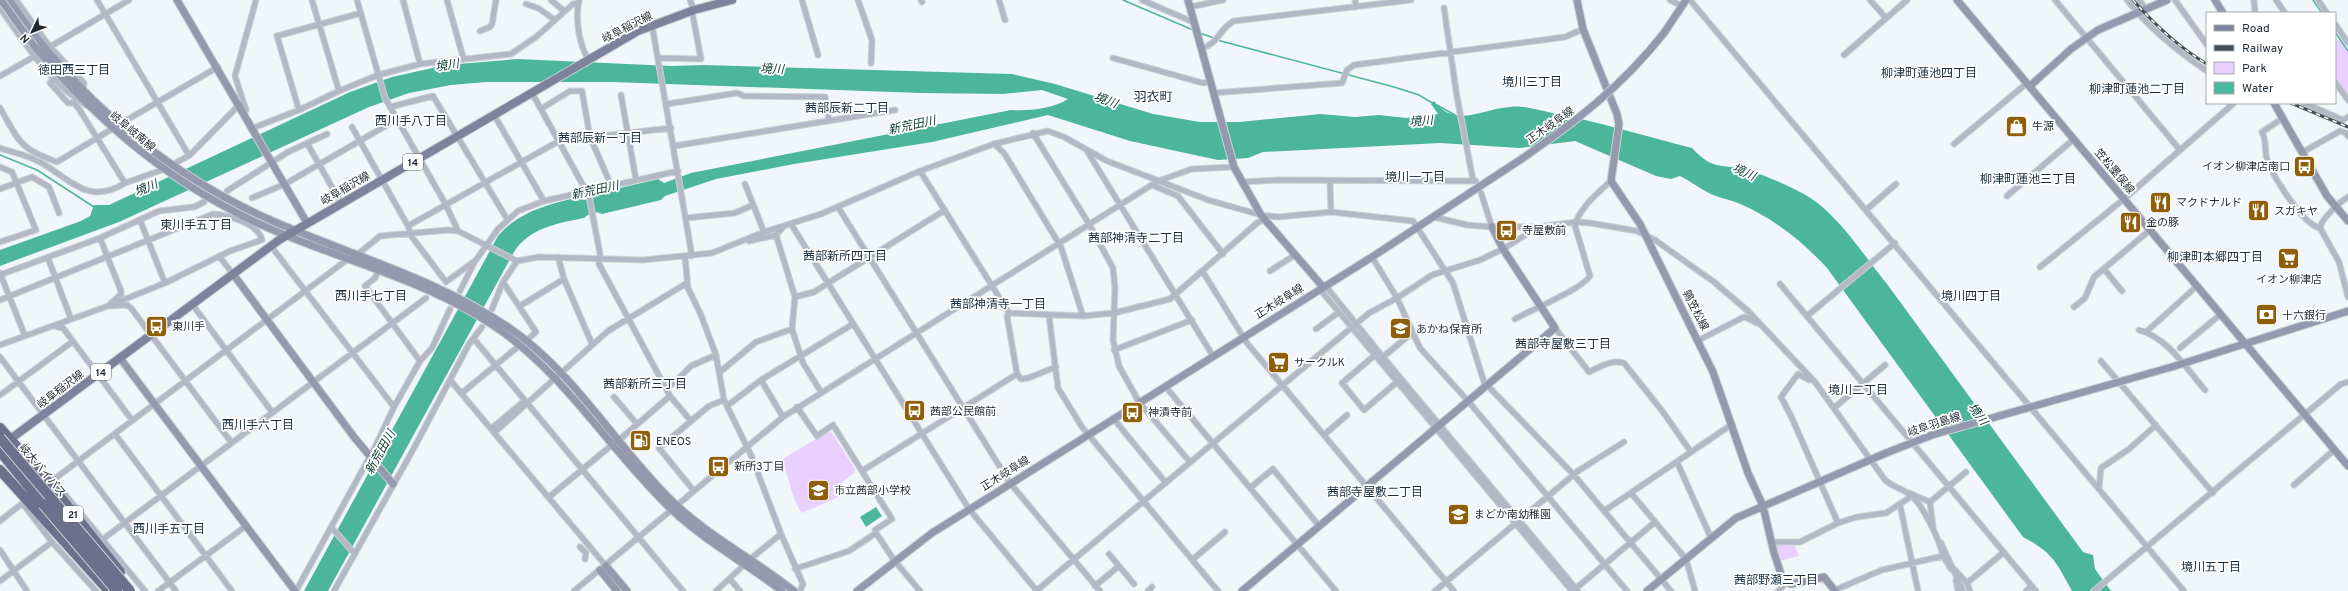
<svg xmlns="http://www.w3.org/2000/svg" width="2348" height="591" font-family="Overpass,'Noto Sans JP',sans-serif">
<style>
.green{fill:#e8cffe}
.water{fill:#4cb69c}
.lines{fill:none;stroke-linecap:round;stroke-linejoin:round}
.stream{stroke:#4cb69c;stroke-width:1.5}
.street-casing{stroke:#cad1d6;stroke-width:7}
.secondary-casing{stroke:#cad1d6;stroke-width:9}
.primary-casing{stroke:#cad1d6;stroke-width:10}
.highway-casing{stroke:#cad1d6;stroke-width:12}
.street{stroke:#b4b7c5;stroke-width:5}
.secondary{stroke:#9599ad;stroke-width:7}
.primary{stroke:#7e839c;stroke-width:8}
.highway{stroke:#6b718d;stroke-width:10}
.rail-casing{stroke:#434e55;stroke-width:3}
.rail{stroke:#fff;stroke-width:1.5;stroke-dasharray:4.5;stroke-linecap:butt}
.secondary-bridge-casing{stroke:#cad1d6;stroke-width:9;stroke-linecap:butt}
.highway-bridge-casing{stroke:#cad1d6;stroke-width:12;stroke-linecap:butt}
.secondary-bridge{stroke:#9599ad;stroke-width:7}
.highway-bridge{stroke:#6b718d;stroke-width:10}
.labels{text-anchor:middle;stroke-width:3.5;stroke-linejoin:round;paint-order:stroke}
.shield{fill:#fff;stroke:#626a70;stroke-width:1}
.shield-label{font-size:10px;font-weight:bold;fill:#1f2a32}
.street-label{font-size:11px;fill:#1f2a32;stroke:#fff}
.poi-label{font-size:11px;fill:#1f2a32;stroke:#fff;text-anchor:start}
.water-label{font-size:12px;font-style:italic;fill:#104035;stroke:#fff}
.neighbourhood-label{font-size:12px;fill:#162e40;stroke:#fff}
.quarter-label{font-size:13px;fill:#162e40;stroke:#fff}
</style>
<rect width="100%" height="100%" fill="#f0f6fa"/>
<path class="green" d="M2339,39L2348,52V96L2335,78V43Z
M828,432L832,433L855,469L854,473L838,485L843,495L802,513C790,497 790,476 781,460Z
M1794,544L1799,556L1779,561L1774,545Z"/>
<path class="water" d="M518,59L671,66L704,65L1012,74L1055,84L1153,114L1200,122H1239L1321,114L1355,117L1379,115L1406,118L1438,114L1431,104L1434,101C1456,129 1481,109 1510,107C1523,105 1539,110 1552,113C1599,122 1645,136 1692,148C1714,171 1718,163 1746,170C1765,175 1787,185 1804,194C1838,213 1863,255 1887,284L2083,552L2093,555L2095,569L2111,591H2072C2056,562 2053,553 2023,537L1827,268C1801,240 1773,218 1738,203C1729,199 1718,198 1709,193C1699,188 1690,181 1680,176L1671,179L1656,176L1575,141L1520,148L1440,143L1263,152L1248,158L1218,160L1130,141L1048,115L932,142L794,164L716,179L665,196L661,200L602,214C595,211 590,213 584,218C558,223 529,228 514,252L328,591H304L498,236C520,211 547,205 579,197L584,200L596,197L599,193L658,179L664,183L691,173L1011,110C1028,111 1053,109 1068,99L1042,90L1003,94L920,93L612,82H486L451,85L409,93L369,107L119,222L0,266V250L81,221L90,216L94,205H109L350,92L392,77L446,65Z
M876,507L882,516L866,527L860,517Z"/>
<g class="lines">
<path class="stream" d="M1123,0L1193,30
M2313,0L2322,13
M2335,32L2348,51
M1200,33L1214,38
M1217,40L1394,87L1419,95L1434,104
M1437,105L1455,115
M0,155L37,170L94,207"/>
<defs>
<path id="street" d="M16,0L50,47L84,83L83,90
M97,0L187,152
M312,0L339,91L378,75L420,64L511,54L536,37L573,4L578,3
M357,0L385,98L446,205L458,231
M403,0L420,64
M447,0L463,57
M551,0L564,11
M690,0L694,10
M802,0L818,55
M858,0L872,40L871,63
M921,0L922,2
M999,0L1005,20
M1142,0L1193,22
M1355,0L1356,7
M1670,0L1682,6
M1690,0L2184,591
M1870,0L1886,18
M2055,0L2180,150
M2127,0C2149,28 2177,51 2207,71
M2139,0L2146,9
M2175,0L2207,45
M2254,0L2255,13
M2276,0L2285,13
M2318,0L2327,13
M579,1C575,18 579,46 589,60
M526,4L538,8L555,20
M1190,7L1223,0
M0,8C25,43 49,83 86,105
M1444,8L1457,97L1473,180
M2335,24L2348,43
M652,25L692,256
M480,31L490,27L492,24L496,0
M48,48L129,0
M1201,49C1221,42 1218,29 1234,21L1411,0
M1844,55L1907,0
M659,58L701,59L692,11
M1113,58L1203,83L1210,82
M0,76L37,55
M54,78L50,83L68,103H74L79,109L125,183L162,170
M2335,82L2348,100
M339,91L299,110L277,36L361,13
M532,93L589,196L600,254L599,264L670,396L691,421
M1213,93L1342,83L1347,70L1354,65L1565,37L1583,29
M621,95L636,180
M2304,103L2343,120L2348,117
M667,104L737,93L744,96L825,97L829,121
M390,107L433,96L507,219
M0,108C20,142 18,148 57,162L112,129
M541,109L570,91H582L590,137L611,185
M244,113L246,110L235,76L256,0
M494,115L544,201
M2283,118L2262,132C2267,140 2264,150 2267,159C2272,175 2303,225 2320,228
M120,124L218,67
M352,127L408,226L412,237L446,282L476,260L498,229L518,211L544,201L678,171
M253,128L299,110
M1033,133L1089,224L1113,268L1115,288L1113,340L1119,366L1139,402L1190,462
M307,143L341,203
M994,144L1004,153L1061,247L1083,316
M1954,144L2027,83
M674,146L895,110
M0,148C12,152 26,155 38,161C69,177 87,207 125,183
M1087,151L1213,356
M2303,152L2340,131L2346,133L2348,136
M172,165L190,155L239,105
M0,167L12,172L36,230L0,242
M920,171L1009,313L1007,316L1017,374L1021,379L1028,378L1056,367
M1242,182L1278,180L1476,181
M1330,182L1331,212
M745,184L764,232
M1152,185L1178,196L1223,254
M0,189L32,177L49,187L59,213
M227,191L288,152L327,134
M1481,193L1492,227
M2007,196L2074,139
M2348,197C2341,201 2321,219 2320,228L2339,262L2348,297
M252,198L285,184L396,120
M838,207L1010,483L1100,591
M1866,210L1896,184
M1434,217L1467,225L1492,227H1538L1576,222L1590,223L1637,231L1655,240L1714,282L1748,311L1815,382L1885,480C1893,487 1901,488 1909,494C1922,502 1940,541 1943,556L1882,570L1835,590
M686,218L735,213L753,205
M140,220L165,283
M791,224L969,509L1037,591
M408,226L559,141L671,128
M776,235L795,297L792,329L803,363L821,392
M100,238L121,291V294L108,306L127,305L131,308L231,442
M749,241L776,235L784,226
M271,246L394,407
M357,255L380,236L448,230L458,231L517,261
M219,256L233,274
M558,257L564,279L592,344
M685,257L688,288L701,315L716,355L724,400L751,455L781,534L803,584L800,591
M1372,257L1397,298L1420,348L1468,401L1627,591
M48,258L71,319
M2040,267L2124,199L2234,103
M2104,269L2122,291
M378,271L375,278L365,286L420,361
M1270,271L1295,255
M1203,272L1247,343L1454,591
M0,273L25,336
M0,275L100,238L159,211L194,207L204,202
M503,282L536,332L526,341
M1780,284L2036,591
M460,291L475,261
M795,297L814,292L945,210
M0,300L213,214C228,215 259,224 262,240L230,251L165,283L108,306L0,345
M192,304L272,412
M520,306L564,279
M2074,307L2085,298L2094,277L2150,230
M492,309L503,282L517,261L539,257L643,260L712,253L764,232L821,214L920,171L994,144L1048,131L1064,137L1107,161L1141,174L1208,200L1261,215L1278,217L1331,212L1413,221L1453,283L1484,382L1574,475L1671,591
M1009,313L1083,316L1114,313L1170,299L1257,223L1265,219
M1049,316L1058,388L1082,427L1218,591
M1807,316L1895,243
M1515,319C1531,310 1582,289 1590,276L1575,226C1578,209 1599,192 1611,181
M54,326L63,328L132,420
M1555,328L1589,372C1600,367 1612,359 1624,363L1663,412L1691,452
M1316,329L1339,312
M2139,330C2168,338 2186,368 2205,390
M1413,332L1383,357L1328,289L1323,287V293L1572,591
M2146,332L2197,286
M474,339L683,591
M1699,340L1742,318L1745,317L1757,323
M2180,348L2221,314
M1114,350L1192,320
M1375,355L1342,383L1364,410L1397,382
M0,357L176,591
M1383,357L1578,591
M2101,361L2213,493
M720,372L756,342L792,329
M450,380L606,566
M761,380L783,417
M1809,380L1798,374L1781,397L1791,416L1838,523
M1165,386L1336,591
M666,388L675,382L691,366L716,355
M462,393L520,345
M0,395L72,342
M614,397L637,424
M727,406L761,380L853,324
M1834,408L1885,365
M1113,418L1166,483
M492,428L522,403H526
M495,432L608,331L687,283
M115,434L232,591
M1324,435L1347,415
M619,440L670,396
M1677,462L1711,538
M862,471L1017,374
M53,480L145,591
M49,483L348,259
M2294,485L2334,450
M1250,488L1273,469L1319,526
M2099,488L2101,468L2129,449L2156,425
M694,491L659,448L709,406L724,400
M1631,493L1686,559L1695,591
M1909,493L1930,502L1933,527
M549,497L613,444
M1930,502L1966,472
M23,504L52,542L96,591
M1900,505L1918,591
M1604,511L1731,425
M0,521L24,502
M331,527L355,554
M876,533L894,560L920,591
M99,542L426,298
M1771,542H1800L1838,523L1857,517L1886,513L1912,496
M1941,543L1963,591
M580,547L586,553L585,559
M0,550L27,591
M1109,554L1134,584
M1943,556L1951,569
M749,560L781,534
M1192,560L1225,532
M795,569L849,551L876,533L875,530L892,519L833,425L817,436L797,407
M1955,570L1967,583L1970,591
M730,579L740,591
M1956,580L1958,591
M0,581L52,542
M1967,583L2004,552
M1095,586L1119,566
M1574,590L1655,522
M158,591L246,526
M296,591L374,449L394,407L420,361L432,348L450,309
M334,591L414,448L469,344L482,327
M574,591L783,417L1158,181L1192,169L1234,167
M716,591L744,565
M1036,591L1369,313L1397,298L1432,275L1480,260L1503,249L1538,227
M1148,591L1152,587
M1435,591L1578,471L1624,442
M1778,591L1786,583
M2026,591L2032,586
M2094,591L2341,384L2348,382"/>
<path id="secondary" d="M9,0C75,97 167,175 275,222C353,256 437,279 508,327C574,372 614,443 669,498C707,536 753,558 794,591
M177,0L307,223
M1188,0L1234,167L1261,215L1323,287
M1577,0L1583,29L1617,114L1619,124L1611,181L1640,224L1713,372L1748,473L1763,506L1774,553L1783,580L1791,584L1824,577L1835,591
M1957,0L2348,466
M2215,0L2223,13
M1664,33L1686,0
M34,46C102,126 174,187 271,229C346,262 431,281 500,330C569,379 611,452 672,510C706,542 746,563 782,591
M2030,86L2071,49L2098,30L2167,0
M2274,103L2327,196L2348,221
M233,274L354,437L393,484
M120,358L295,591
M2175,366L2348,311
M606,566L627,591
M600,570L617,591
M857,591L932,533L1372,257L1523,158
M1242,591L1555,328L1503,249L1492,227
M1647,591L1736,518L1886,453"/>
<path id="primary" d="M5,443L279,240L638,31L694,10L732,0"/>
<path id="highway" d="M0,428L49,483L120,572
M0,451L43,504
M0,470L109,591"/>
</defs>
<use href="#street" class="street-casing"/>
<use href="#secondary" class="secondary-casing"/>
<use href="#primary" class="primary-casing"/>
<use href="#highway" class="highway-casing"/>
<use href="#street" class="street"/>
<use href="#secondary" class="secondary"/>
<use href="#primary" class="primary"/>
<use href="#highway" class="highway"/>
<defs>
<path id="rail" d="M2133,0C2155,25 2178,47 2207,64
M2291,103L2348,127"/>
</defs>
<use href="#rail" class="rail-casing"/>
<use href="#rail" class="rail"/>
<defs>
<path id="secondary-bridge" d="M1,0L34,46
M1523,158C1579,119 1621,87 1664,33
M1886,453L1932,435L2175,366"/>
<path id="highway-bridge" d="M0,438L130,591
M43,504L117,591"/>
</defs>
<use href="#secondary-bridge" class="secondary-bridge-casing"/>
<use href="#highway-bridge" class="highway-bridge-casing"/>
<use href="#secondary-bridge" class="secondary-bridge"/>
<use href="#highway-bridge" class="highway-bridge"/>
</g>
<defs>
<symbol id="shop-square" viewBox="-11 -11 22 22"><rect x="-9" y="-9" width="18" height="18" rx="4" fill="#8e5e08" stroke="#fff"/><path d="M-5-2.5h2.3a2.7 3.5 0 0 1 5.4 0H5L5.5 6h-11ZM-1.5-2.5h3a1.5 2.3 0 0 0-3 0Z" fill="#fff"/></symbol>
<symbol id="bus-square" viewBox="-11 -11 22 22"><rect x="-9" y="-9" width="18" height="18" rx="4" fill="#8e5e08" stroke="#fff"/><path d="M-5-6H5V4H4V6H2V4H-2V6H-4V4H-5ZM-3.5-4V0h7V-4ZM-3.5 1.2v1.5H-2V1.2ZM2 1.2v1.5H3.5V1.2Z" fill="#fff"/></symbol>
<symbol id="restaurant-square" viewBox="-11 -11 22 22"><rect x="-9" y="-9" width="18" height="18" rx="4" fill="#8e5e08" stroke="#fff"/><path d="M-5-6h1v4h1v-4h1v4h1v-4h1v5L-1.5 .5V6h-2V.5L-5-1ZM5-6V6H3V1.5H1.5Q1.5-4 5-6Z" fill="#fff"/></symbol>
<symbol id="supermarket-square" viewBox="-11 -11 22 22"><rect x="-9" y="-9" width="18" height="18" rx="4" fill="#8e5e08" stroke="#fff"/><path d="M-6-5.5h2.5l.6 2H6L4.5 2H-2.5L-4.4-4H-6ZM-1.5 3.2a1.3 1.3 0 1 0 .1 0ZM3 3.2a1.3 1.3 0 1 0 .1 0Z" fill="#fff"/></symbol>
<symbol id="bank-square" viewBox="-11 -11 22 22"><rect x="-9" y="-9" width="18" height="18" rx="4" fill="#8e5e08" stroke="#fff"/><path d="M-6-4H6V4H-6ZM0-2.3a2.3 2.3 0 1 0 0 4.6a2.3 2.3 0 1 0 0-4.6Z" fill="#fff"/></symbol>
<symbol id="school-square" viewBox="-11 -11 22 22"><rect x="-9" y="-9" width="18" height="18" rx="4" fill="#8e5e08" stroke="#fff"/><path d="M0-5L7-2L0 1L-7-2ZM-4 1L0 2.5L4 1V4Q0 6-4 4Z" fill="#fff"/></symbol>
<symbol id="fuel-square" viewBox="-11 -11 22 22"><rect x="-9" y="-9" width="18" height="18" rx="4" fill="#8e5e08" stroke="#fff"/><path d="M-5.5-6h7V0h2V4h1.3V-2.5L3-4.5l.8-.8L6-3V5H2.5V1h-1V6h-7ZM-4.2-4.7v3.2H.2V-4.7Z" fill="#fff"/></symbol>
</defs>
<g fill-rule="evenodd">
<use href="#shop-square" x="2004" y="114" width="25" height="25"/>
<use href="#bus-square" x="2292" y="154" width="25" height="25"/>
<use href="#restaurant-square" x="2148" y="190" width="25" height="25"/>
<use href="#restaurant-square" x="2246" y="198" width="25" height="25"/>
<use href="#restaurant-square" x="2118" y="210" width="25" height="25"/>
<use href="#bus-square" x="1494" y="218" width="25" height="25"/>
<use href="#supermarket-square" x="2276" y="246" width="25" height="25"/>
<use href="#bank-square" x="2254" y="302" width="25" height="25"/>
<use href="#bus-square" x="144" y="314" width="25" height="25"/>
<use href="#school-square" x="1388" y="316" width="25" height="25"/>
<use href="#supermarket-square" x="1266" y="350" width="25" height="25"/>
<use href="#bus-square" x="902" y="398" width="25" height="25"/>
<use href="#bus-square" x="1120" y="400" width="25" height="25"/>
<use href="#fuel-square" x="628" y="428" width="25" height="25"/>
<use href="#bus-square" x="706" y="454" width="25" height="25"/>
<use href="#school-square" x="806" y="478" width="25" height="25"/>
<use href="#school-square" x="1446" y="502" width="25" height="25"/>
</g>
<g class="labels">
<g class="shield">
<rect x="403" y="154" width="20" height="16" rx="3"/>
<rect x="91" y="364" width="20" height="16" rx="3"/>
<rect x="63" y="506" width="20" height="16" rx="3"/>
</g>
<g class="shield-label">
<text x="413" y="166">14</text>
<text x="101" y="376">14</text>
<text x="73" y="518">21</text>
</g>
<g class="street-label">
<text transform="translate(627 27) rotate(-27)" y="4">岐阜稲沢線</text>
<text transform="translate(1550 125) rotate(-35)" y="4">正木岐阜線</text>
<text transform="translate(133 131) rotate(40)" y="4">岐阜岐南線</text>
<text transform="translate(2115 171) rotate(50)" y="4">笠松墨俣線</text>
<text transform="translate(345 188) rotate(-30)" y="4">岐阜稲沢線</text>
<text transform="translate(1279 301) rotate(-32)" y="4">正木岐阜線</text>
<text transform="translate(1696 310) rotate(63)" y="4">鶉笠松線</text>
<text transform="translate(60 389) rotate(-37)" y="4">岐阜稲沢線</text>
<text transform="translate(1934 424) rotate(-18)" y="4">岐阜羽島線</text>
<text transform="translate(43 470) rotate(50)" y="4">岐大バイパス</text>
<text transform="translate(1005 473) rotate(-32)" y="4">正木岐阜線</text>
</g>
<g class="poi-label">
<text x="2032" y="130">牛源</text>
<text x="2290" y="170" text-anchor="end">イオン柳津店南口</text>
<text x="2176" y="206">マクドナルド</text>
<text x="2274" y="215">スガキヤ</text>
<text x="2146" y="226">金の豚</text>
<text x="1522" y="234">寺屋敷前</text>
<text x="2289" y="283" text-anchor="middle">イオン柳津店</text>
<text x="2282" y="319">十六銀行</text>
<text x="172" y="330">東川手</text>
<text x="1416" y="333">あかね保育所</text>
<text x="1294" y="366">サークルK</text>
<text x="930" y="415">茜部公民館前</text>
<text x="1148" y="416">神漬寺前</text>
<text x="656" y="445">ENEOS</text>
<text x="734" y="470">新所3丁目</text>
<text x="834" y="494">市立茜部小学校</text>
<text x="1474" y="518">まどか南幼稚園</text>
</g>
<g class="water-label">
<text transform="translate(447 65) rotate(-8)" y="4">境川</text>
<text transform="translate(772 69) rotate(2)" y="4">境川</text>
<text transform="translate(1106 100) rotate(21)" y="4">境川</text>
<text transform="translate(1421 121) rotate(-5)" y="4">境川</text>
<text transform="translate(912 125) rotate(-12)" y="4">新荒田川</text>
<text transform="translate(1744 172) rotate(24)" y="4">境川</text>
<text transform="translate(146 188) rotate(-23)" y="4">境川</text>
<text transform="translate(595 190) rotate(-12)" y="4">新荒田川</text>
<text transform="translate(1978 414) rotate(54)" y="4">境川</text>
<text transform="translate(380 452) rotate(-61)" y="4">新荒田川</text>
</g>
<g class="neighbourhood-label">
<text x="74" y="74">徳田西三丁目</text>
<text x="1929" y="77">柳津町蓮池四丁目</text>
<text x="1532" y="86">境川三丁目</text>
<text x="2137" y="93">柳津町蓮池二丁目</text>
<text x="847" y="112">茜部辰新二丁目</text>
<text x="411" y="125">西川手八丁目</text>
<text x="600" y="142">茜部辰新一丁目</text>
<text x="1415" y="181">境川一丁目</text>
<text x="2028" y="183">柳津町蓮池三丁目</text>
<text x="196" y="229">東川手五丁目</text>
<text x="1136" y="242">茜部神清寺二丁目</text>
<text x="845" y="260">茜部新所四丁目</text>
<text x="2215" y="261">柳津町本郷四丁目</text>
<text x="371" y="300">西川手七丁目</text>
<text x="1971" y="300">境川四丁目</text>
<text x="998" y="308">茜部神清寺一丁目</text>
<text x="1563" y="348">茜部寺屋敷三丁目</text>
<text x="645" y="388">茜部新所三丁目</text>
<text x="1858" y="394">境川二丁目</text>
<text x="258" y="429">西川手六丁目</text>
<text x="1375" y="496">茜部寺屋敷二丁目</text>
<text x="169" y="533">西川手五丁目</text>
<text x="2211" y="571">境川五丁目</text>
<text x="1776" y="584">茜部野瀬三丁目</text>
</g>
<g class="quarter-label">
<text x="1153" y="101">羽衣町</text>
</g>
</g>
<rect x="2206" y="12" width="130" height="92" fill="#ffffff" stroke="#a5aaad"/>
<rect x="2214" y="25" width="20" height="6" fill="#7e839c" stroke="#a5aaad"/>
<text x="2242" y="32" font-size="12" fill="#1f2a32">Road</text>
<rect x="2214" y="45" width="20" height="6" fill="#434e55" stroke="#a5aaad"/>
<text x="2242" y="52" font-size="12" fill="#1f2a32">Railway</text>
<rect x="2214" y="62" width="20" height="12" fill="#e8cffe" stroke="#a5aaad"/>
<text x="2242" y="72" font-size="12" fill="#1f2a32">Park</text>
<rect x="2214" y="82" width="20" height="12" fill="#4cb69c" stroke="#a5aaad"/>
<text x="2242" y="92" font-size="12" fill="#1f2a32">Water</text>
<g transform="translate(32 32) rotate(227)" stroke="#ffffff" stroke-width="3" paint-order="stroke">
<path d="M0-3L7 15L0 10L-7 15Z" fill="#1f2a32"/>
<text y="-6" font-size="11" font-weight="bold" text-anchor="middle" fill="#1f2a32">N</text>
</g>
</svg>
